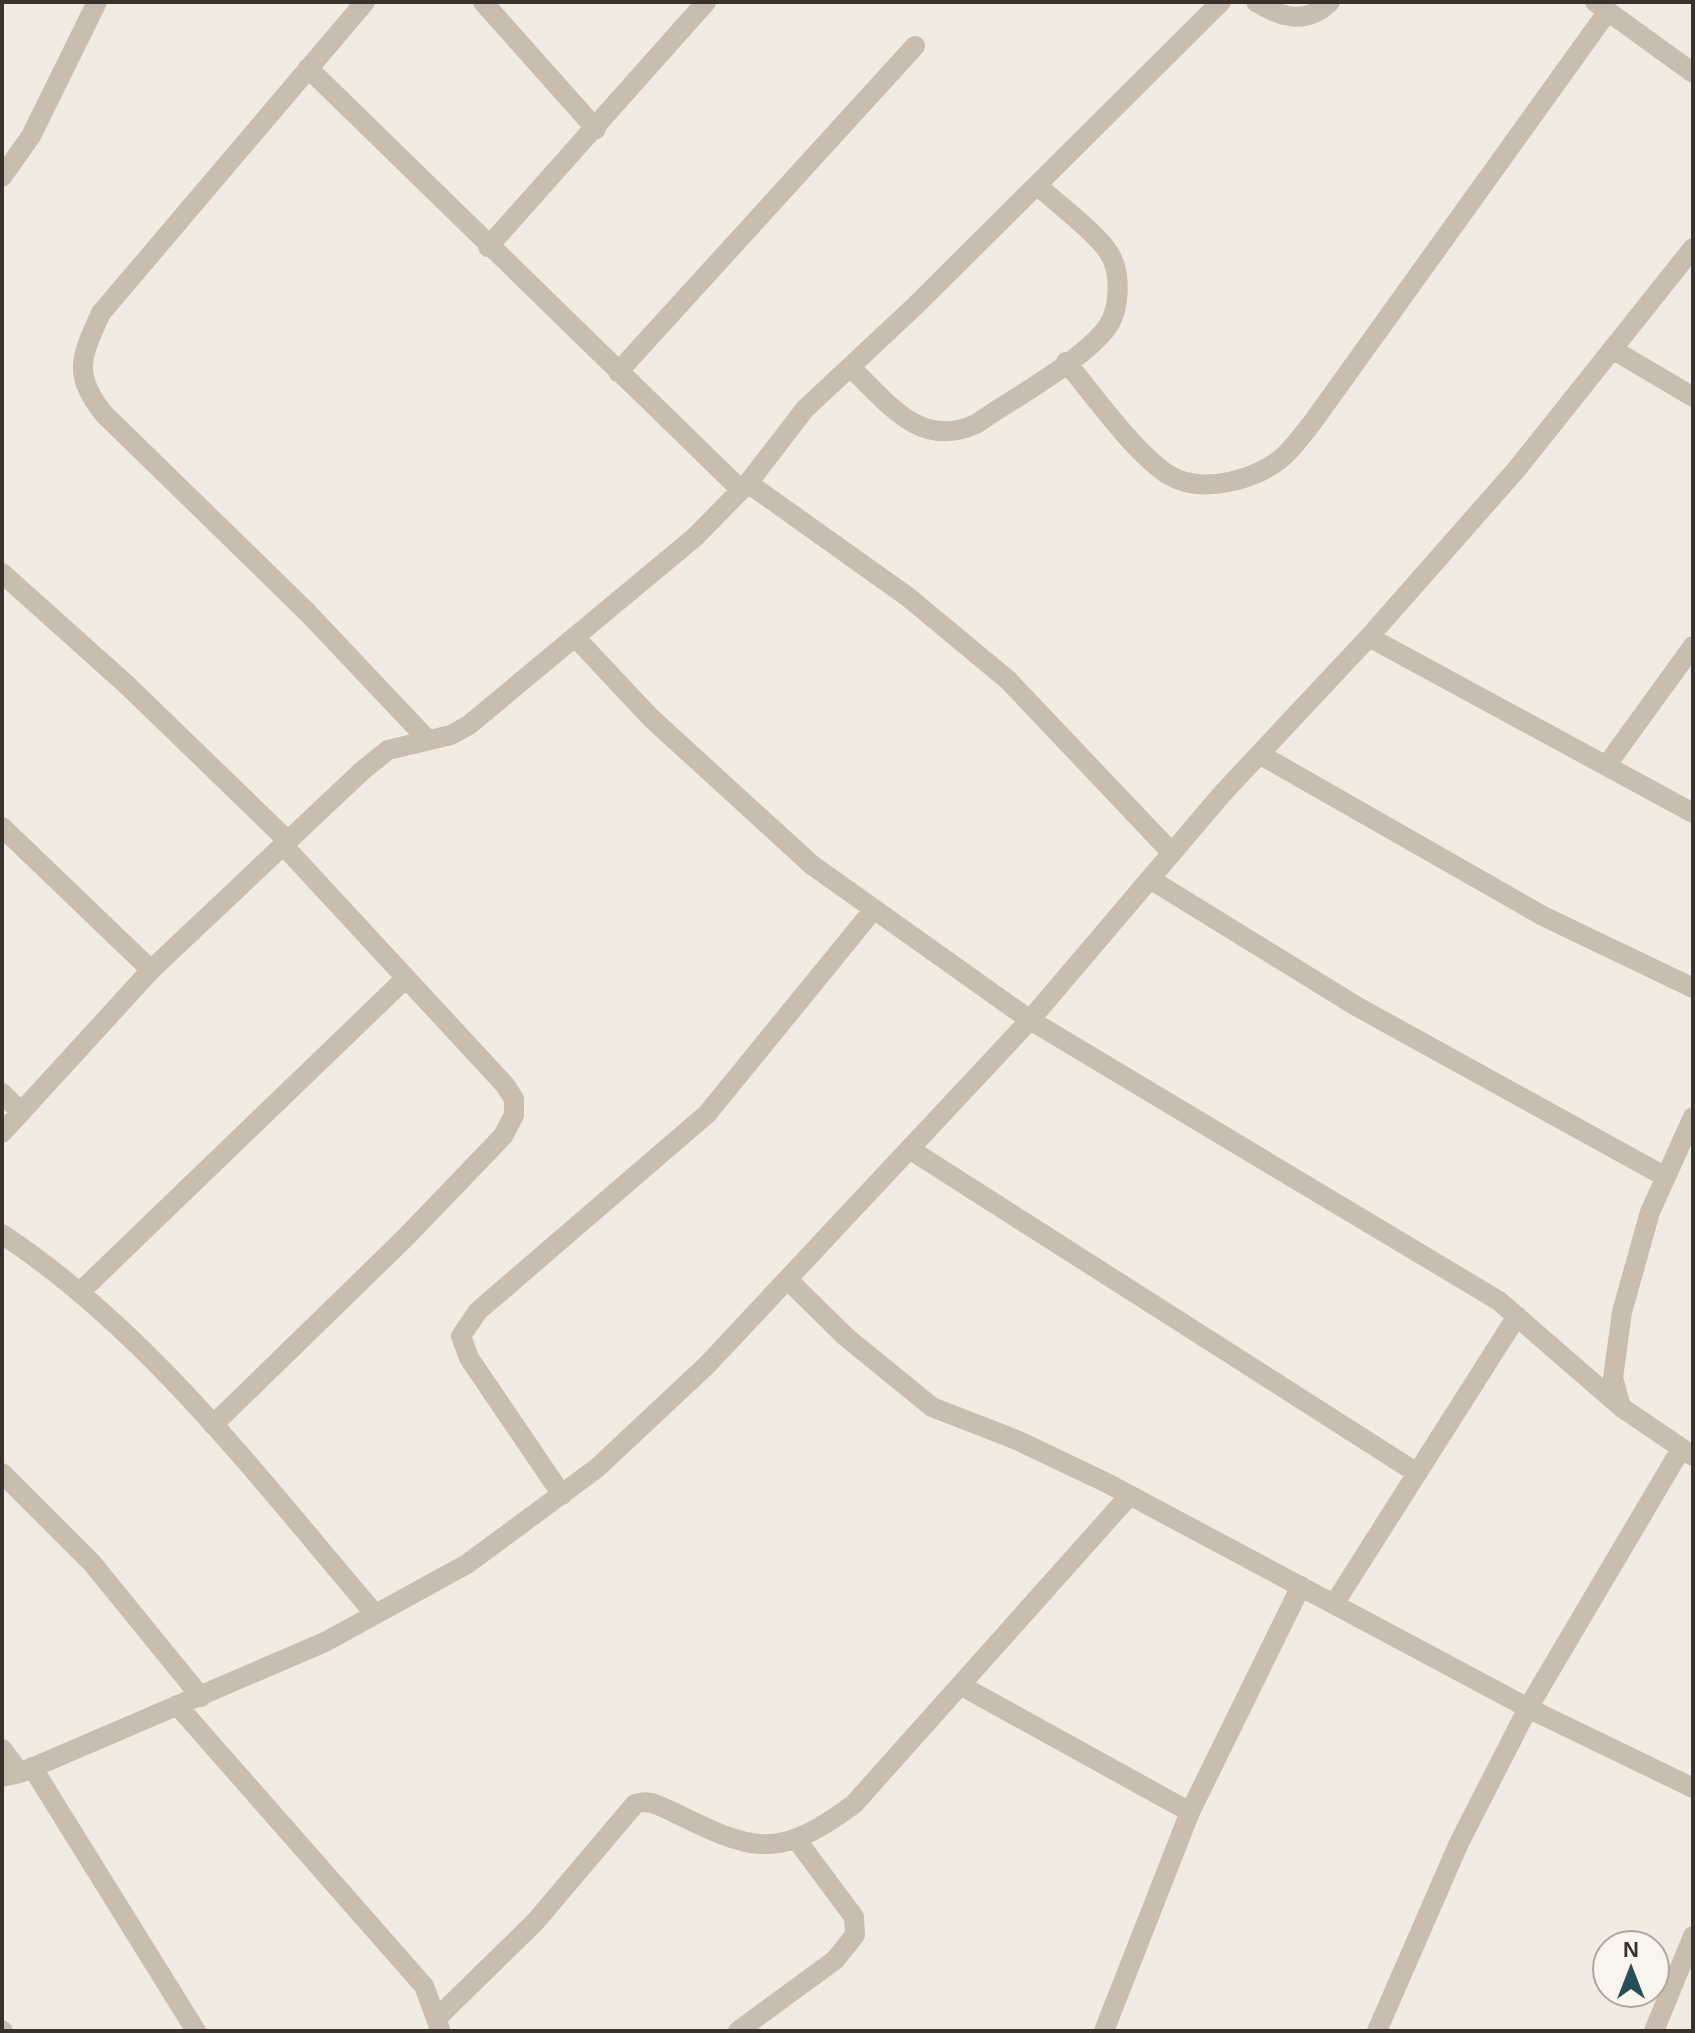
<svg xmlns="http://www.w3.org/2000/svg" width="1695" height="2033" font-family="Helvetica,sans-serif">
<style>
.lines{fill:none;stroke-linecap:round;stroke-linejoin:round}
.minor{stroke:#c9bdaf;stroke-width:20}
</style>
<rect width="100%" height="100%" fill="#f1ebe2"/>
<g class="lines">
<path class="minor" d="M365,2L101,313C81,357 72,374 104,414L308,613L427,739
M483,2L596,129
M1256,2C1282,18 1306,25 1330,2
M1595,2L1693,73
M308,68L741,490
M2,177L31,136L97,2
M488,247L706,2
M1612,349L1693,397
M1066,362C1093,394 1135,454 1169,475C1201,495 1258,480 1284,456C1295,446 1303,434 1312,423L1608,11
M850,367C888,402 919,450 976,424C1012,399 1080,362 1106,329C1120,311 1122,273 1109,253C1097,233 1055,202 1037,185
M618,372L915,46
M748,483L908,597L1008,680L1172,853
M2,573L128,686L288,841
M575,637L651,718L812,865L1030,1020L1499,1301L1621,1407
M1369,637L1693,813
M1261,755L1543,916L1693,988
M1606,766L1693,646
M2,827L151,970
M1150,879L1356,1006L1664,1176
M2,1093L21,1112
M2,1133L151,970L362,771L388,750L451,735L469,725L695,537L748,483L805,409L914,307L1221,2
M911,1150L1417,1473
M2,1234C150,1332 261,1481 375,1614
M788,1280L846,1337L932,1407L1019,1441L1107,1483L1528,1708L1693,1788
M80,1292L406,978
M213,1425L405,1238L503,1136L514,1115V1099L505,1085L283,845
M1693,1456L1621,1407L1613,1378L1622,1312L1650,1212L1693,1117
M2,1473L92,1563L201,1697
M562,1495L469,1358L461,1336L478,1311L707,1114L874,909
M1334,1604L1517,1316
M960,1685L1190,1812
M177,1705L424,1986L440,2029
M2,1749L20,1773
M32,1767L196,2031
M2,1777L20,1773L325,1642L467,1564L597,1468L707,1365L1030,1020L1222,794L1369,637L1516,470L1693,248
M436,2019L536,1921L635,1804C648,1799 658,1805 671,1811C752,1851 776,1862 854,1804L1130,1495
M2,2030L3,2031
M738,2031L835,1960L855,1935L854,1917L796,1839
M1104,2031L1190,1812L1301,1586
M1377,2031L1459,1843L1528,1708L1681,1449
M1654,2031L1693,1936"/>
</g>
<rect width="1695" height="2033" fill="none" stroke="#38312c" stroke-width="8"/>
<g transform="translate(1631 1969)"><circle r="38" fill="#f9f5ee" stroke="#aca7a0" stroke-width="2"/>
<path d="M0-6L14 30L0 20L-14 30Z" fill="#264f56"/>
<text y="-12" font-size="22" font-weight="bold" text-anchor="middle" fill="#38312c">N</text>
</g>
</svg>
